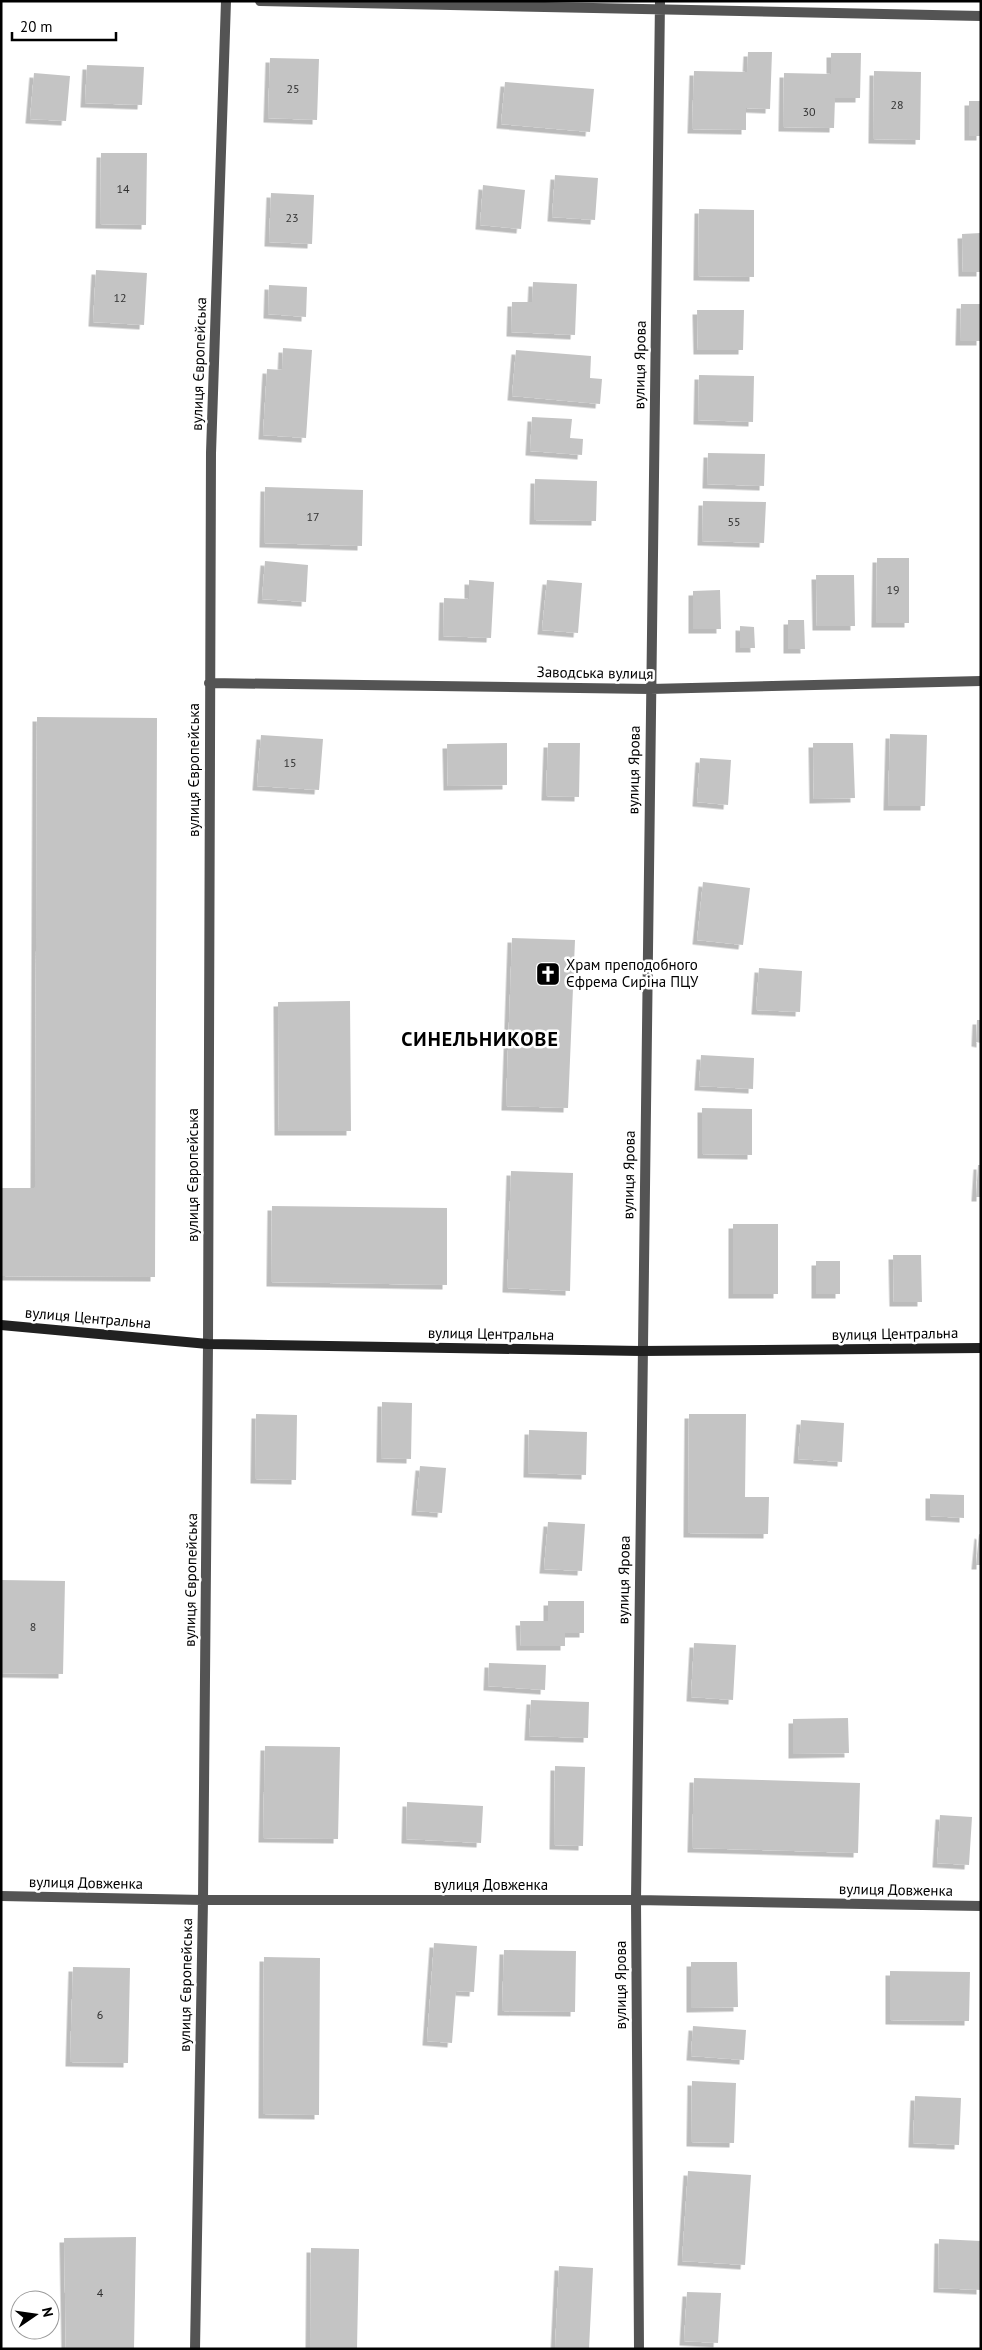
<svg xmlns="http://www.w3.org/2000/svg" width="982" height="2350" font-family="'PT Sans',sans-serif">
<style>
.building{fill:#c4c4c4;filter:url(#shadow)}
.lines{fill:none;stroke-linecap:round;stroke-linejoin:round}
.minor{stroke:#545454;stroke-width:10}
.secondary{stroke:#212121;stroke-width:10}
.labels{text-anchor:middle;stroke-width:5;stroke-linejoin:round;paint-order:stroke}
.number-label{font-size:12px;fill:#313131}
.street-label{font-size:15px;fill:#000;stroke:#fff}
.poi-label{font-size:15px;fill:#000;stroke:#fff;text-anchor:start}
.district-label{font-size:20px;font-weight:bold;letter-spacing:1px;fill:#000;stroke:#fff}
</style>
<defs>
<filter id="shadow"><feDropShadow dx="-4.5" dy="4.5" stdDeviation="0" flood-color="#0004"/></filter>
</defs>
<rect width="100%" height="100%" fill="#fff"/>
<path class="building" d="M748,52H772L770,109L746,108V130L692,129L694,71L747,72Z
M831,53H861L860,98H835L834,128L783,127L784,73L831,74Z
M270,58L319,59L317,120L268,118Z
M87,65L144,67L142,105L85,103Z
M874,71L921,72L920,140L873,139Z
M34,73L70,76L66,121L30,119Z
M505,82L594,89L590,132L501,124Z
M969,101H981V136H969Z
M101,153H147L146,225L100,224Z
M555,175L598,178L595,220L552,217Z
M483,185L525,190L521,229L480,225Z
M271,193L314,195L312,244L269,242Z
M699,209L754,210V277L698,276Z
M981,233V272H963L962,234Z
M96,270L147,273L144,325L93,322Z
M533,282L577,284L575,335L511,332L512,302H532Z
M269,285L307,287L306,317L268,314Z
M961,304H981V341H960Z
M697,310H744L743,350H698Z
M283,348L312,350L306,438L263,435L267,369L282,370Z
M516,350L591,356L590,378L602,379L600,404L512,396Z
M699,375L754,376L753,422L698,420Z
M532,417L572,419L570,438L583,439L582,455L530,451Z
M708,453L765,454L764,486L707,484Z
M535,479L597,481L596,521L534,520Z
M265,487L363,490L362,546L264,543Z
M703,501L766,502L764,543L702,541Z
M877,558H909V623H876Z
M265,561L308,565L306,602L262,599Z
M816,575H854L855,626H817Z
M469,580L494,582L491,638L443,636L444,598L469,599Z
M547,580L582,583L578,633L542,630Z
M720,590L721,629H693V591Z
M788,620H804L805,649H788Z
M740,626L754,627L755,648H740Z
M37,717L157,718L155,1277L1,1276V1188H35Z
M890,734L927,735L925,806H888Z
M261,735L323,739L319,790L257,786Z
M507,743V785L448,786L447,744Z
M548,743H580L579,797L546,796Z
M813,743H853L855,798L814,799Z
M700,758L731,760L728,805L697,802Z
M703,882L750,888L743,945L697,940Z
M512,938L575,940L568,1108L506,1106Z
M759,968L802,971L800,1012L756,1010Z
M350,1001L351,1131H279L278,1002Z
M977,1020H981V1043L976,1042Z
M701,1055L754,1058L753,1089L699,1086Z
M702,1108L752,1109V1155L702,1154Z
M978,1165H981V1197H976Z
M511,1171L573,1173L570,1291L507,1288Z
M272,1206L447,1208V1285L271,1282Z
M733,1224H778V1294H733Z
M893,1255H921L922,1302H894Z
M816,1261H840V1294H816Z
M382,1402L412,1403L411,1459L381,1458Z
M256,1414L297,1415L296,1480L255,1479Z
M689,1414H746L745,1497H769L768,1534L688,1533Z
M801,1420L844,1423L842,1462L798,1459Z
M529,1430L587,1432L586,1475L528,1473Z
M420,1466L446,1468L442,1513L416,1511Z
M930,1494L964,1495V1518L930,1516Z
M548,1522L585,1524L582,1571L544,1569Z
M979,1534L981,1535V1565H976Z
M1,1580L65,1581L63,1674L1,1673Z
M548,1601H584V1633H565V1646H521L520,1621H548Z
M694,1643L736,1645L733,1700L691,1697Z
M489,1663L546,1665L545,1690L488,1686Z
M531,1700L589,1702L588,1738L529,1736Z
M848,1718L849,1753L793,1754V1719Z
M265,1746L340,1747L338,1839L263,1838Z
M555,1766L585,1767L583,1846L554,1845Z
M694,1778L860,1783L858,1853L692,1848Z
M407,1802L483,1806L481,1843L406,1839Z
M940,1815L972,1817L969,1865L937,1863Z
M434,1943L477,1946L474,1992L456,1991L452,2043L427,2041Z
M504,1950L576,1951L575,2012L502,2011Z
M264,1957L320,1958L319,2115L263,2114Z
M691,1962H737L738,2007L691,2008Z
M73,1967L130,1968L128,2063L70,2062Z
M890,1971L970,1972L969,2021L890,2020Z
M693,2026L746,2030L744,2060L691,2056Z
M692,2081L736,2083L734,2143L691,2142Z
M915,2096L961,2098L959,2145L913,2143Z
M688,2171L751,2175L745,2265L682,2261Z
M136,2237L134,2349H66L64,2238Z
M939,2239L981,2241V2290L938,2288Z
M311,2248L359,2249L357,2349H310Z
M559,2266L593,2268L589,2349H555Z
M687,2292L721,2293L718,2343L684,2341Z"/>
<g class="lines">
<path class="minor" d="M260,1L981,16
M209,683L650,689L981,681
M1,1896L203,1900H636L981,1906
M195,2349L203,1900L208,1344L211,453L226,1
M639,2349L636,1900L660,1"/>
<path class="secondary" d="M1,1325L208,1344L641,1351L981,1348"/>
</g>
<defs>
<symbol id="church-square" viewBox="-11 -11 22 22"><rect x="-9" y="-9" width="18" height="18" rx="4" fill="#000" stroke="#fff"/><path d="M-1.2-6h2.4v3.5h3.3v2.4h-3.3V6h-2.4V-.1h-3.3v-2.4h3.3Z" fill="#fff"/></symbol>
</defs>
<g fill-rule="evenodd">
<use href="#church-square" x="534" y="960" width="28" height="28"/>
</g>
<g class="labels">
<g class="number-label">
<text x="293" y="93">25</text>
<text x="897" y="109">28</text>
<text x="809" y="116">30</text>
<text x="123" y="193">14</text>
<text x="292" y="222">23</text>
<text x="120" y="302">12</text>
<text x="313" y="521">17</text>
<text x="734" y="526">55</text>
<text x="893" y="594">19</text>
<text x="290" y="767">15</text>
<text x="33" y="1631">8</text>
<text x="100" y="2019">6</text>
<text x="100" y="2297">4</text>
</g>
<g class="street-label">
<text transform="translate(199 364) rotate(-88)" y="5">вулиця Європейська</text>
<text transform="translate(640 365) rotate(-89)" y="5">вулиця Ярова</text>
<text transform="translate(595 673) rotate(1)" y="5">Заводська вулиця</text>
<text transform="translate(194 770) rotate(-90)" y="5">вулиця Європейська</text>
<text transform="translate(634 770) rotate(-89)" y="5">вулиця Ярова</text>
<text transform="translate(193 1175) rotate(-90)" y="5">вулиця Європейська</text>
<text transform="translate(629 1175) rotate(-89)" y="5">вулиця Ярова</text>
<text transform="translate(88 1318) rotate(5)" y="5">вулиця Центральна</text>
<text transform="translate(491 1334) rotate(1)" y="5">вулиця Центральна</text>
<text transform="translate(895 1334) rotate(-1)" y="5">вулиця Центральна</text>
<text transform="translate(191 1580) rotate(-89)" y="5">вулиця Європейська</text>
<text transform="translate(624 1580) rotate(-89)" y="5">вулиця Ярова</text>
<text transform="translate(86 1883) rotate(1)" y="5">вулиця Довженка</text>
<text x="491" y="1890">вулиця Довженка</text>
<text transform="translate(896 1890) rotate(1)" y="5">вулиця Довженка</text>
<text transform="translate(186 1985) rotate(-89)" y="5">вулиця Європейська</text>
<text transform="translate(621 1985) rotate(-90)" y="5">вулиця Ярова</text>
</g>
<g class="poi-label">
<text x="566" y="970">Храм преподобного<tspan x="566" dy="17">Єфрема Сиріна ПЦУ</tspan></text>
</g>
<g class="district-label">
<text x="480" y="1046">СИНЕЛЬНИКОВЕ</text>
</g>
</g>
<rect width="982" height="2350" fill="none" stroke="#000000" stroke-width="5"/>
<g transform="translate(35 2315) rotate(77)"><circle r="24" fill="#ffffff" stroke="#999999"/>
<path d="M0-4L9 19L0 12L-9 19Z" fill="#000000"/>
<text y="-8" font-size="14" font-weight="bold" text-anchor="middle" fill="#000000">N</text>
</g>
<path d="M12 32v8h104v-8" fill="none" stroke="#000000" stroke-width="2.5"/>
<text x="20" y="32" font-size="15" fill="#000000" stroke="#ffffff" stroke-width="4" paint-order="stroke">20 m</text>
</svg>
